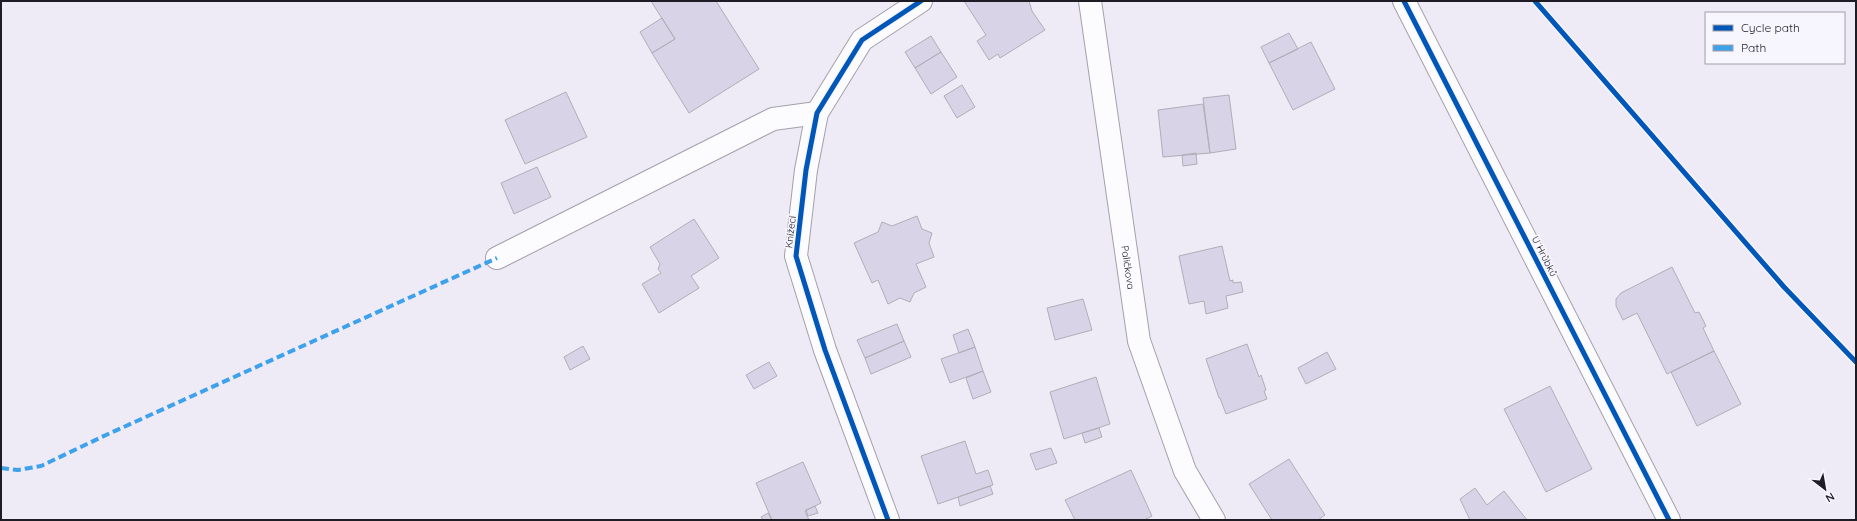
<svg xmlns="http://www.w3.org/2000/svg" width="1857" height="521" font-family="Quicksand,sans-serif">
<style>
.building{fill:#d8d3e6;stroke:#b0aeb8}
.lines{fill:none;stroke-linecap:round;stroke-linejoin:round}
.street-casing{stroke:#a3a1aa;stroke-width:24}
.street{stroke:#fcfcfe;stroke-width:22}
.quiet{stroke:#3da2eb;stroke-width:4;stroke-dasharray:8 4;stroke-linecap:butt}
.cycleway-casing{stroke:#f7f5fe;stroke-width:8}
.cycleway{stroke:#0057b8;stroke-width:5}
.labels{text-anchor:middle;stroke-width:3.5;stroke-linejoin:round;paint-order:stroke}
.street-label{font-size:10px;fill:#1e1d25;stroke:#f7f5fe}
</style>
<rect width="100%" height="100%" fill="#eeebf7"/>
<path class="building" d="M651,1H716L759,69L689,113L652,53L675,39Z
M964,1H1029L1032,11L1045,30L1000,58L998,54L989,60L977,41L986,35Z
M662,18L675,39L652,53L640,32Z
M1289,33L1298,49L1269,63L1261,47Z
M931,36L941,52L915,68L905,52Z
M1311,42L1335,89L1293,110L1269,63Z
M941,52L957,77L931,94L915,68Z
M962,85L975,107L957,118L944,96Z
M566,92L587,137L525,164L505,120Z
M1229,95L1236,149L1210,153L1203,98Z
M1203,104L1210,153L1163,157L1158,110Z
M1196,153L1197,164L1183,166L1182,155Z
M537,167L551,197L514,214L501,183Z
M917,216L922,229L932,233L929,243L934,257L916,264L926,287L914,293L910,302L900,298L888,304L878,280L872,283L854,243L878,232L882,222L892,226Z
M694,219L719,258L691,276L699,288L659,313L642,284L661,273L658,269L660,264L650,247Z
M1222,246L1230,281L1233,280V283L1241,282L1243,292L1226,296L1228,308L1206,314L1204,301L1189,304L1179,256Z
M1672,267L1695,313L1699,312L1706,326L1703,328L1714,351L1667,374L1637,313L1623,320L1616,306V299L1621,293Z
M1083,299L1092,330L1055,340L1047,308Z
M897,324L904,341L865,358L857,340Z
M968,329L975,347L959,353L953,335Z
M904,341L911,357L871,374L865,358Z
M1247,344L1259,377L1261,375L1266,390L1264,391L1267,399L1226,414L1220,398H1219L1206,359Z
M583,346L590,359L570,370L564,357Z
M975,347L983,371L950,383L941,359Z
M1714,351L1741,404L1697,426L1671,372Z
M1327,352L1336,369L1306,384L1298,368Z
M769,362L777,376L754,389L746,375Z
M983,371L991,392L973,399L966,378Z
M1096,377L1110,424L1064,439L1050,392Z
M1550,386L1592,469L1546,492L1504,409Z
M1099,428L1102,437L1085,443L1082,433Z
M965,441L976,474L988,470L993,485L938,504L921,456Z
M1051,448L1057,463L1036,470L1030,454Z
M1289,459L1325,515L1318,520H1272L1249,484Z
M803,462L821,503L805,511L809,520H772L756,483Z
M1131,470L1152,516L1144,520H1075L1065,500Z
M990,486L993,494L960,506L958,497Z
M1475,488L1487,505L1504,491L1527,520H1470L1460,499Z
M815,506L818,513L808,516L806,510Z
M768,513L772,520H763L761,517Z"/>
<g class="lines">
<defs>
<g id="street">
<path id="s1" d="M1090,1L1139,341L1185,471L1214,520"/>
<path d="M1404,1L1669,520"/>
<path d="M497,258L773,119L817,113"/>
<path d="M888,520L825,350L796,256L806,170L817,113L862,40L921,1"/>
</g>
</defs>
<use href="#street" class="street-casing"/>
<use href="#street" class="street"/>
<path class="quiet" d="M1,468L18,470L41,466L106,435L497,258"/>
<defs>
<path id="cycleway" d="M1404,1L1669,520
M1535,1L1784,287L1856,362
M888,520L825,350L796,256L806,170L817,113L862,40L921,1"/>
</defs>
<use href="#cycleway" class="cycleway-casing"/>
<use href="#cycleway" class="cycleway"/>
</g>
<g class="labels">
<g class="street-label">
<text transform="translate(790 232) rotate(-83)" y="4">Knížecí</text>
<text transform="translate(1545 256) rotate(63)" y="4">U Hrůbků</text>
<text dy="4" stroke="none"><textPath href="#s1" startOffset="269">Paličkova</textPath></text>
</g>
</g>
<rect width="1857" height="521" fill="none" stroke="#1e1d25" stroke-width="4"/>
<rect x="1705" y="12" width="140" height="52" fill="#f7f5fe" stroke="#a09fa7"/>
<rect x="1713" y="25" width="20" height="6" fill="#0057b8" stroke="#a09fa7"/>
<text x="1741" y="32" font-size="12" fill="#1e1d25">Cycle path</text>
<rect x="1713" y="45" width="20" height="6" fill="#3da2eb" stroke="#a09fa7"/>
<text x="1741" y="52" font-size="12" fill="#1e1d25">Path</text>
<g transform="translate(1825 489) rotate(149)" stroke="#f7f5fe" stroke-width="3" paint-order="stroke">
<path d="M0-3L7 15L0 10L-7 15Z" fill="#1e1d25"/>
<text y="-6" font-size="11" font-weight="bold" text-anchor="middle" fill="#1e1d25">N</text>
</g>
</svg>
